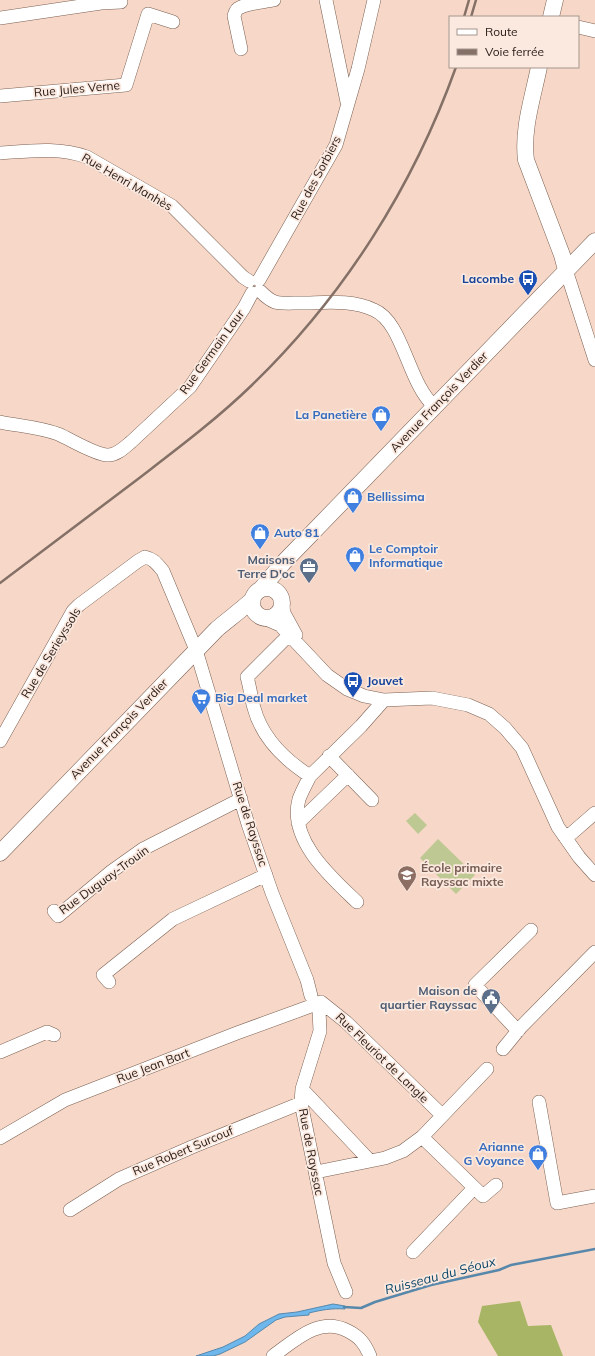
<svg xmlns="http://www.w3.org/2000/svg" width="595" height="1356" font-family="Mulish,sans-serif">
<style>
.green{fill:#bec893}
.forest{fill:#a7b564}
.water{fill:#6db7ec;stroke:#5788ab}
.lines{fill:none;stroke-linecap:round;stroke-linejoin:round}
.stream{stroke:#5788ab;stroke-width:2.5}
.minor-casing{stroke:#7b6052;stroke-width:14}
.major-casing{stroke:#7b6052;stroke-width:17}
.minor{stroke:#fff;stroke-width:13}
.major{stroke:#fff;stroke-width:16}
.rail{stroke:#847066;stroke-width:2.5}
.labels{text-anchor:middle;stroke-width:3.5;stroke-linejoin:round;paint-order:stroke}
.street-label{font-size:12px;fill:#251a14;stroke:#fbe8de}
.transit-label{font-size:12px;font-weight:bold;fill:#164399;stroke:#fbe8de;text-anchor:end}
.shop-label{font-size:12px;font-weight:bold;fill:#366cbe;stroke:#fbe8de;text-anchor:start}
.service-label{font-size:12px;font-weight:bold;fill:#4e5e75;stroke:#fbe8de;text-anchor:end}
.education-label{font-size:12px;font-weight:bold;fill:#785e54;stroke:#fbe8de;text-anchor:start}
.water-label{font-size:13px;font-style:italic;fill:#0a4669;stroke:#fbe8de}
</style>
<rect width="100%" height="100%" fill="#f7d8c8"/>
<path class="green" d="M415,813L427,825L418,834L406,821Z
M438,839L475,875L456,894L420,858Z"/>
<path class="forest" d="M520,1301L528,1326L551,1325L563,1356H498L478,1322L482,1306Z"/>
<path class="water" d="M333,1304L345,1306V1309C332,1308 321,1310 309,1313V1315L285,1317L276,1320L245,1342L220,1354L213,1356H196L223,1347L245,1336L259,1324L279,1314L297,1312Z"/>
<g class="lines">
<path class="stream" d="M344,1307L361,1308L375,1302L431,1285L499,1270L511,1265L595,1249"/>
<defs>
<path id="minor" d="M326,0L347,102
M0,18L101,3L121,2
M578,27L595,31
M241,49L234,16C235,13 236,9 239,8C247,3 264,2 274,0
M0,96L126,85L148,14L173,22
M0,153C30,151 58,147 87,157L172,206L243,277L249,281
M566,270L595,360
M259,280L336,145L358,69L374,0
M260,291C264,295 269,300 275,302C282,304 292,303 299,303C324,303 351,299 374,310C403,322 408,383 434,406
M0,422C19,426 39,427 58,434C70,439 94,454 107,455C116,456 125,447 131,442L190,387L244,308L252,293
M282,603L284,613L296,635
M264,618L280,625L327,675L347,689L364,696L384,700L432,698L468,705L489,714L505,728L522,748L558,827L579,857L595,875
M288,636L247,677C250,687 251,698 254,708C262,738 285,760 310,776L361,726L384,700
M0,741L73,611L79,605L138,561L145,557C154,559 157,564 163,571L196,650L248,824L272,893L307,980L311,996
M329,756L372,800
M310,776C306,784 302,791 299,799C288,840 331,877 357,902
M298,823L348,775
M564,836L572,833L595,813
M54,911L58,916L112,871L143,849L241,799
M109,982L103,975L173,919L266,875
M321,1002L346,1022L442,1115
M319,1011L320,1031L302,1089L301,1103L334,1263L346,1292
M518,1031L475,985L531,930
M503,1049L521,1027L595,952
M0,1052L47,1032L54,1035
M302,1089L370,1161
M539,1102L557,1203L595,1196
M422,1137L483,1196L496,1185
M0,1138L65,1100L237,1033L311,1006
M316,1172L385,1158L403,1151L422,1137L487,1069
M70,1210L119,1179L192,1147L301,1103
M413,1252L474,1188
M273,1356C295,1340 319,1316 348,1331C360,1337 365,1344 370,1356"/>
<path id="major" d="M551,17L555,0
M539,67C533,97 522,129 526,160L562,255L566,270
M252 603a15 15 0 1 1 30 0a15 15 0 1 1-30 0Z
M261,589L283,563L595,241
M0,853L217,629C229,619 241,610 252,600"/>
</defs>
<use href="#minor" class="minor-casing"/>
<use href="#major" class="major-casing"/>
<use href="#minor" class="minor"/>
<use href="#major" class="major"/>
<path class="rail" d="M464,17L469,0
M471,17L476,0
M0,583C46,548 92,514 138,479C177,449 217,419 252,385C344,296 413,187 456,67"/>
</g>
<defs>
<symbol id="bus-pin" viewBox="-11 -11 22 30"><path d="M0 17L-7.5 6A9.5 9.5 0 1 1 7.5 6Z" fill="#1a4fb4" stroke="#fbe8de"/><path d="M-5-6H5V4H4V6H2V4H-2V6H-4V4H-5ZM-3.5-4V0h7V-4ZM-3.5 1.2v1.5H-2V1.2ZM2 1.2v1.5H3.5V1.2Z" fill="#fff"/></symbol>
<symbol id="shop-pin" viewBox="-11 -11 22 30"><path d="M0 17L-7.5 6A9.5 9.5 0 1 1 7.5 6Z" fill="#3f7fe0" stroke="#fbe8de"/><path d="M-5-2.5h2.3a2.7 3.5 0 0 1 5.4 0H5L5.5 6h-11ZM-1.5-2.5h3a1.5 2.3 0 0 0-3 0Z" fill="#fff"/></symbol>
<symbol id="office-pin" viewBox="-11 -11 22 30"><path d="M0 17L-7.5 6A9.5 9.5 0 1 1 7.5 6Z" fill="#5c6f8a" stroke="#fbe8de"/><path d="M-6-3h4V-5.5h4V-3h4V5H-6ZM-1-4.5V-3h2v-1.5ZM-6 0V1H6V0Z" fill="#fff"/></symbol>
<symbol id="supermarket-pin" viewBox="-11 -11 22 30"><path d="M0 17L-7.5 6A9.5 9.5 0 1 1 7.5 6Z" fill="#3f7fe0" stroke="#fbe8de"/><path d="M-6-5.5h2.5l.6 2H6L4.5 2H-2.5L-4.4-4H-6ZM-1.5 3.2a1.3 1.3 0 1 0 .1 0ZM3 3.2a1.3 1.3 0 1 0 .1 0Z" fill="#fff"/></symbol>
<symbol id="school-pin" viewBox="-11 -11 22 30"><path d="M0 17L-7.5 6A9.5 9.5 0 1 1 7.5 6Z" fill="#8d6e63" stroke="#fbe8de"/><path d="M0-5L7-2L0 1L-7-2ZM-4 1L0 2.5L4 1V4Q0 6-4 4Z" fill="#fff"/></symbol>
<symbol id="civic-pin" viewBox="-11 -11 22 30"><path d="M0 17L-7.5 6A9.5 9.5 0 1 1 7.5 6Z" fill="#5c6f8a" stroke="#fbe8de"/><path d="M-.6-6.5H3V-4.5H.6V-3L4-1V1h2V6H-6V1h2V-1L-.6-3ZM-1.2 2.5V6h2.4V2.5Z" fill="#fff"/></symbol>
</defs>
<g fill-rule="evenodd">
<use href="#bus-pin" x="517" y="268" width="22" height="30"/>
<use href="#shop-pin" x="370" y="404" width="22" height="30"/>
<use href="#shop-pin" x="342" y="486" width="22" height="30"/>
<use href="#shop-pin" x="249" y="522" width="22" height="30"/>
<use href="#shop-pin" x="344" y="545" width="22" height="30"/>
<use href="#office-pin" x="298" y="556" width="22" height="30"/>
<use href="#bus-pin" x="342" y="670" width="22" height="30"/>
<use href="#supermarket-pin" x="190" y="687" width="22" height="30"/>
<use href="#school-pin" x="396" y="864" width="22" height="30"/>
<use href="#civic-pin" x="480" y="987" width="22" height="30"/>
<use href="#shop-pin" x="527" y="1143" width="22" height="30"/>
</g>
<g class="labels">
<g class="street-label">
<text transform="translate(77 89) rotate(-5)" y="4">Rue Jules Verne</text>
<text transform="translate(316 178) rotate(-62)" y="4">Rue des Sorbiers</text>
<text transform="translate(127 182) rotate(30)" y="4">Rue Henri Manhès</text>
<text transform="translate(212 352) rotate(-54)" y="4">Rue Germain Laur</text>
<text transform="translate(439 402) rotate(-46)" y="4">Avenue François Verdier</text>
<text transform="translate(51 653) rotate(-59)" y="4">Rue de Serieyssols</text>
<text transform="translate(119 729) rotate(-46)" y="4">Avenue François Verdier</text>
<text transform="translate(250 824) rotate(72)" y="4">Rue de Rayssac</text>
<text transform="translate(104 880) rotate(-36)" y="4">Rue Duguay-Trouin</text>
<text transform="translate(382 1058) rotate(44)" y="4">Rue Fleuriot de Langle</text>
<text transform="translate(153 1066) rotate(-21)" y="4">Rue Jean Bart</text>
<text transform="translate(183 1151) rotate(-23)" y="4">Rue Robert Surcouf</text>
<text transform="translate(311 1152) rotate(79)" y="4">Rue de Rayssac</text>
</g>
<g class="transit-label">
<text x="514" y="283">Lacombe</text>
<text x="367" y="685" text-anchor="start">Jouvet</text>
</g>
<g class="shop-label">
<text x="367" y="419" text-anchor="end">La Panetière</text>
<text x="367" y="501">Bellissima</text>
<text x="274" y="537">Auto 81</text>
<text x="369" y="553">Le Comptoir<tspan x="369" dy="14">Informatique</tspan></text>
<text x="215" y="702">Big Deal market</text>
<text x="524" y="1151" text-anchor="end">Arianne<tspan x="524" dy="14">G Voyance</tspan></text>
</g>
<g class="service-label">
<text x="295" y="564">Maisons<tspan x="295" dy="14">Terre D'oc</tspan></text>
<text x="477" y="995">Maison de<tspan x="477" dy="14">quartier Rayssac</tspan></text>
</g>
<g class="education-label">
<text x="421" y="872">École primaire<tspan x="421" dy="14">Rayssac mixte</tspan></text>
</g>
<g class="water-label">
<text transform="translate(440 1275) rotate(-15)" y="5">Ruisseau du Séoux</text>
</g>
</g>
<rect x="449" y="16" width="130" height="52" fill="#fbe8de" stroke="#a5968d"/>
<rect x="457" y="29" width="20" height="6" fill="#ffffff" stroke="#a5968d"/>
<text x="485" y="36" font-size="12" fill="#251a14">Route</text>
<rect x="457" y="49" width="20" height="6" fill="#847066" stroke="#a5968d"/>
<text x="485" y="56" font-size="12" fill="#251a14">Voie ferrée</text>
</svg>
